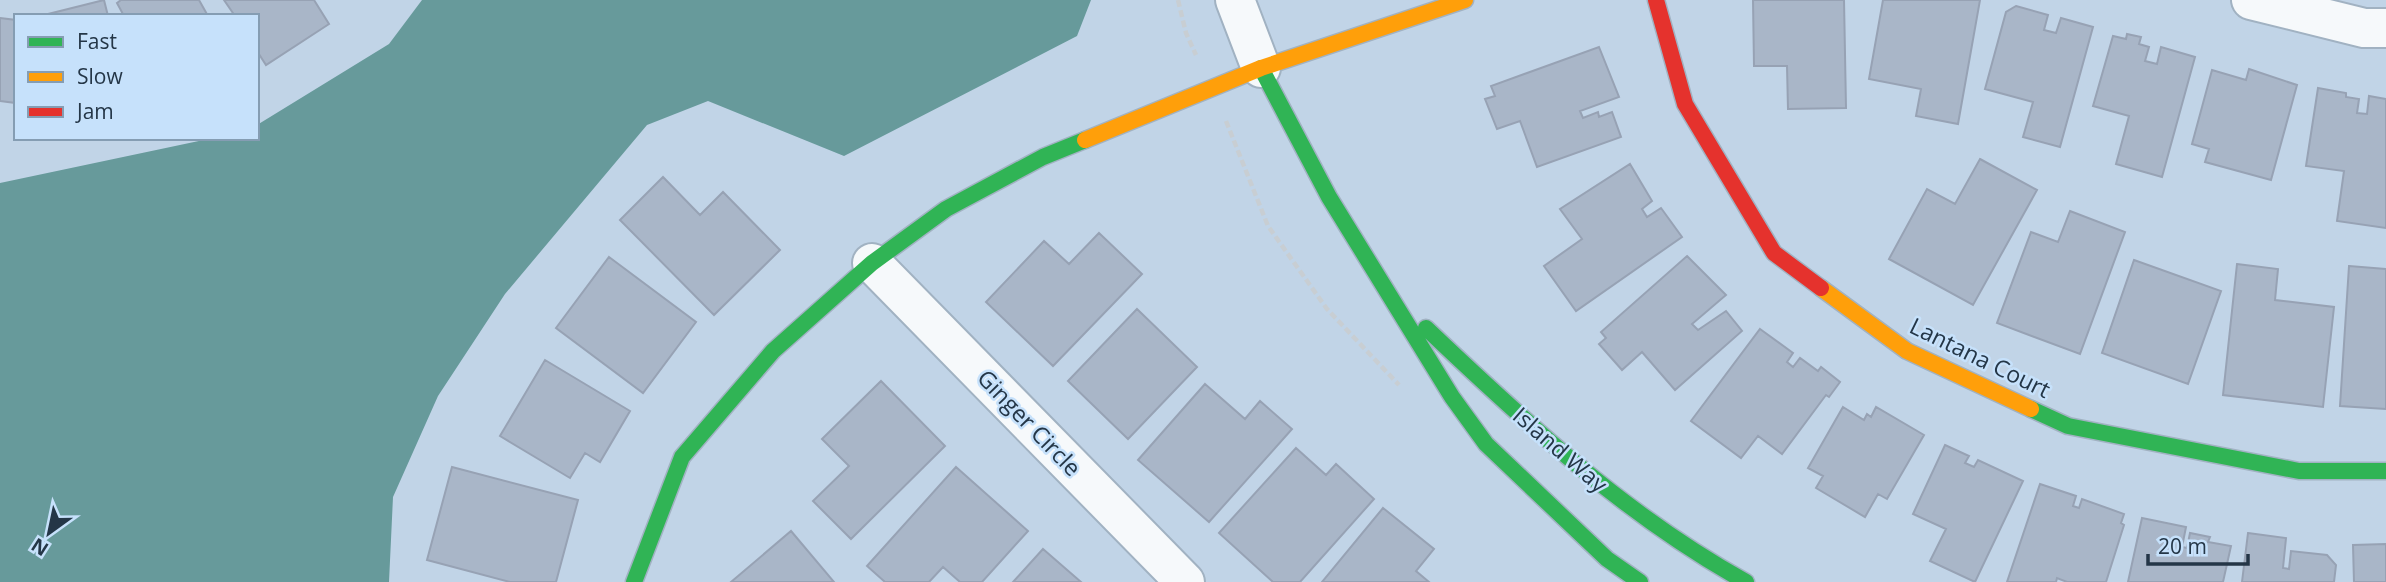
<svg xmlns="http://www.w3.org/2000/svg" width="2386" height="582" font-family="'Open Sans',sans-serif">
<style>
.water{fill:#679a9b}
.building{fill:#a9b6c8;stroke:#97a2b4;stroke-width:2}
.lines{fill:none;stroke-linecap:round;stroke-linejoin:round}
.street-casing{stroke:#a1b2c2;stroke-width:42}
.fast-casing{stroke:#a1b2c2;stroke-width:19}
.slow-casing{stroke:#a1b2c2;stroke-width:19}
.jam-casing{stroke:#a1b2c2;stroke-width:19}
.path{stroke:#c8ced3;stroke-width:4.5;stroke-dasharray:7 3.5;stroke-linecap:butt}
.street{stroke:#f6f9fb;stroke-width:38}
.fast{stroke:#30b455;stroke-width:16}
.slow{stroke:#ff9f0a;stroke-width:16}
.jam{stroke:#e5322d;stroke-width:16}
.labels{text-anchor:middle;stroke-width:5;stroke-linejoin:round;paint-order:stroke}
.street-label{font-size:23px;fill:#243647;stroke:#c6e1fb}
</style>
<rect width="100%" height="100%" fill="#c1d4e7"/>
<path class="water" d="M422,0H1091L1077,36L844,156L708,101L647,125L505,294L438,396L393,497L389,582H0V183L213,138H257V125L389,44Z"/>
<path class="building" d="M104,0L108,16H40Z
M121,0H199L208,16H124L117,3Z
M224,0H314L329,24L266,65L257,51V16H235Z
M1753,0H1844L1846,108L1788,109L1787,66H1754Z
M1883,0H1980L1958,124L1916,116L1921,89L1869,79Z
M2016,6L2048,15L2044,30L2056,33L2061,18L2093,27L2060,147L2023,137L2033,102L1985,89L2006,12Z
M0,18L16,20V103L0,101Z
M2127,34L2141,37L2139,44L2149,47L2145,61L2157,64L2161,47L2195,57L2162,177L2116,164L2129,116L2093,106L2113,36L2126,39Z
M1599,47L1619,97L1580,111L1583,118L1598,112L1599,117L1612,112L1621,137L1537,167L1520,121L1497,129L1485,99L1495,96L1491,86Z
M2249,69L2297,85L2271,180L2205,162L2209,149L2192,144L2212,70L2246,80Z
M2318,88L2346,93V97L2359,99L2357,113L2367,114L2369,96L2386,99V228L2337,221L2344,171L2306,166Z
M1980,159L2037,190L1973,305L1889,259L1927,189L1955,204Z
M1630,164L1652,201L1642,209L1647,217L1661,208L1682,237L1576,311L1544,266L1582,239L1560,209Z
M663,177L700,215L723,192L780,250L714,315L620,220Z
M2070,211L2125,232L2080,354L1997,323L2031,232L2058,242Z
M1099,233L1142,274L1053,366L986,302L1044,241L1069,264Z
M1687,256L1726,295L1692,324L1698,330L1726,311L1742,331L1675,390L1642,352L1622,370L1599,344L1606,338L1601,332Z
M609,257L696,322L643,393L556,328Z
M2134,260L2221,291L2188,384L2102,353Z
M2237,264L2278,269L2275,300L2334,307L2323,407L2223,395Z
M2349,266L2386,269V409L2340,406Z
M1137,309L1197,367L1128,439L1068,381Z
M1760,329L1793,353L1787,362L1793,367L1800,358L1818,371L1821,367L1840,382L1829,397L1826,395L1782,454L1758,436L1741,458L1691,421Z
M545,360L630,411L600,462L585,453L570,478L500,436Z
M881,381L945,446L851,539L813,501L849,466L822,439Z
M1205,384L1245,419L1260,401L1292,429L1209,522L1138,460Z
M1843,407L1864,420L1867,414L1871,417L1876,407L1924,435L1887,499L1878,494L1865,517L1816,488L1823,476L1808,468Z
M1945,445L1969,456L1965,463L1974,467L1978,460L2023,481L1975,582L1930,561L1946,529L1913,514Z
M1296,448L1326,475L1336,464L1374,499L1300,582H1273L1219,533Z
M452,467L578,500L556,582H510L427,560Z
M956,467L1028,531L982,582H960L943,567L929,582H885L867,566Z
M2040,484L2076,496L2073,506L2079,508L2082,499L2124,514L2121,523L2124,525L2106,582H2067L2057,578L2056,582H2007Z
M1383,508L1434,549L1416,571L1429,582H1322Z
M2142,518L2186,527L2182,547L2187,548L2190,533L2210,537L2208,542L2231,546L2223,582H2128Z
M791,531L834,582H731Z
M2248,533L2286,538L2283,568L2289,569L2291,551L2327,555L2336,565L2334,582H2242Z
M2386,544V582H2354L2353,545Z
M1043,549L1081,582H1013Z"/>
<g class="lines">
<defs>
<path id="street" d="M1235,0L1261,68
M2251,0L2364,28H2386
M872,263L1185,582"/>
<path id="fast" d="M1261,68L1329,197L1452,397L1486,444L1607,559L1640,582
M1426,328C1526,423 1625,515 1746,582
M2031,409L2068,426L2299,471H2386
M634,582L682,457L773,351L872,263L946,209L1043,157L1085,140"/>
<path id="slow" d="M1085,140L1261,68L1465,0
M1821,288L1907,351L2031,409"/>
<path id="jam" d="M1656,0L1685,104L1774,253L1821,288"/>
</defs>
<use href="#street" class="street-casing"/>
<use href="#fast" class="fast-casing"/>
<use href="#slow" class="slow-casing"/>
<use href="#jam" class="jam-casing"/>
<path class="path" d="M1178,0L1186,33L1196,55
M1226,121L1268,226L1327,309L1399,385"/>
<use href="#street" class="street"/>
<use href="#fast" class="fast"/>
<use href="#slow" class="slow"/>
<use href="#jam" class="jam"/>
</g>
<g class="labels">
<g class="street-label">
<text transform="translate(1980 358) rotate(26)" y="8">Lantana Court</text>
<text transform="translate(1029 423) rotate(46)" y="8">Ginger Circle</text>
<text transform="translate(1560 450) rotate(41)" y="8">Island Way</text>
</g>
</g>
<rect x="14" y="14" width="245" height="126" fill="#c6e1fb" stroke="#859db3" stroke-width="2"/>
<rect x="28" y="37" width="35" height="10" fill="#30b455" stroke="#859db3" stroke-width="2"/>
<text x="77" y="49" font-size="21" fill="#243647">Fast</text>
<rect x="28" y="72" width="35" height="10" fill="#ff9f0a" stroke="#859db3" stroke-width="2"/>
<text x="77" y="84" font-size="21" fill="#243647">Slow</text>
<rect x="28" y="107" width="35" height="10" fill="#e5322d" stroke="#859db3" stroke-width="2"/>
<text x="77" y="119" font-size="21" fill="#243647">Jam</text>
<g transform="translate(49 533) rotate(213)" stroke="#c6e1fb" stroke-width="5" paint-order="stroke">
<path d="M0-5L12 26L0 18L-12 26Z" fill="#243647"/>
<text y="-10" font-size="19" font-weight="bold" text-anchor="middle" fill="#243647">N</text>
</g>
<path d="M2148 554v10h100v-10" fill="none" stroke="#243647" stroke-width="3.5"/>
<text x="2158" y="554" font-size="21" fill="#243647" stroke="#c6e1fb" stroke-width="5" paint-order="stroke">20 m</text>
</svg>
